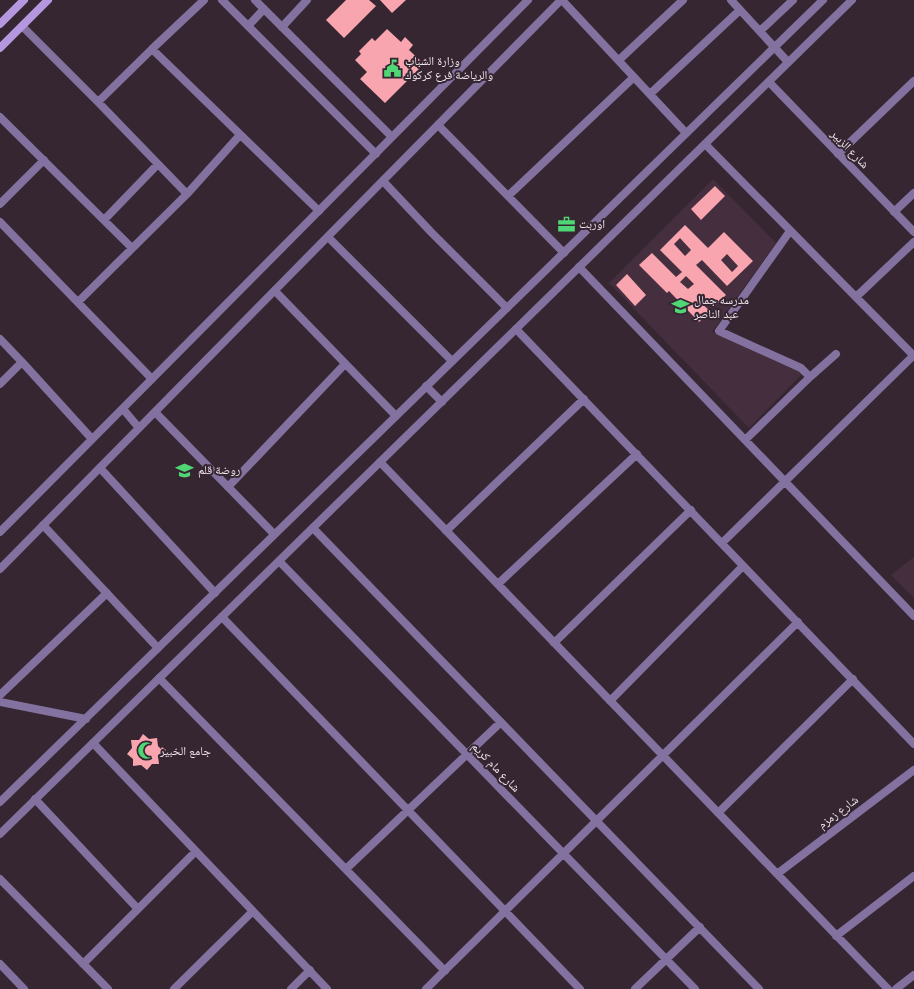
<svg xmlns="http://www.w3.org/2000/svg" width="914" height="989" font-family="Roboto,'Noto Naskh Arabic',sans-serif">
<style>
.built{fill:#452f3f}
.building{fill:#f9a5af;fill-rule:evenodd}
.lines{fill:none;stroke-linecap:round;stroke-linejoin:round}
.minor{stroke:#83719f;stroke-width:8}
.tertiary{stroke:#83719f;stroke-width:8}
.secondary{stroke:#b597e0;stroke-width:8}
.labels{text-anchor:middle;stroke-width:4;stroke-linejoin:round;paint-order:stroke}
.poi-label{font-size:12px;fill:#f1e6ee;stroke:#362632;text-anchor:start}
.street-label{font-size:12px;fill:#f1e6ee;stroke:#362632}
</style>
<rect width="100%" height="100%" fill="#362632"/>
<path class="built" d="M713,179L776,243L712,332L803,373L749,428L609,283Z
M914,557V598L891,575Z"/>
<path class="building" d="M346,0H369L376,6L344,38L326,20Z
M380,0H406L392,13Z
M387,29L401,42L405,37L413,45L409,50L424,64L385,103L360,79L367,72L355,60L361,54L359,51L372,38L375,41Z
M715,186L725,196L701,220L691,209Z
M685,225L708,248L724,232L753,261L727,286L702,260L696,265L726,295L715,306L706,298L701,303L710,311L699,322L669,291L667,293L639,265L652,253L676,277L682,272L660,250ZM680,238L691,250L685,256L674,244ZM727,254L738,266L732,272L721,260ZM686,276L694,284L688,289L680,282Z
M627,274L646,295L635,306L616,285Z
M143,734L149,739L157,738L158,746L161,749L162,747L166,750L163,754L162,752L158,756L159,764H152L147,770L141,765L133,766V759L127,754L132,748L131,740H139Z"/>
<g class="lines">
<path class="minor" d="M562,0L686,133
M731,0L788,62
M22,26L98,102L187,194
M282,27L307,0
M760,31L793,0
M152,49L204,0
M619,60L683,0
M769,82L914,232
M650,94L740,10
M98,102L152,49L319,211
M0,117L132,248
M438,125L564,253
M705,144L914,356
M838,154L914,81
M383,181L431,232L507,308
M508,196L634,77
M0,204L44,160
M894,212L914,193
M104,220L158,164
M0,222L152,379
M790,231L719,331L801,368L810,377
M328,237L452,361
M579,267L914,616
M275,291L396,416
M856,297L914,242
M78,302L187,194L240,135
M516,329L914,744
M0,339L22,362L92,439
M0,384L22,362
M155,412L274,534
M745,440L810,377L836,354
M380,462L888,989
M100,468L215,593
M228,487L345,364
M43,525L158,648
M313,528L759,989
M446,531L584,399
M722,543L913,356
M279,561L695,989
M498,584L637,454
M222,617L580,989
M554,643L691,510
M159,678L445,971
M0,695L107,593
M610,701L743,566
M0,702L86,719
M93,743L327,989
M35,799L138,909
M718,813L853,679
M346,869L501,722
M777,874L914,770
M0,879L108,989
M836,936L914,876
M0,964L24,989
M83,964L196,851
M174,989L253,911
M291,989L310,970
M426,989L798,622
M635,989L700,927
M896,989L914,975"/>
<path class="tertiary" d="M222,0L376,154
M255,0L392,137
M248,26L264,9
M426,386L442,402
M123,409L139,428
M0,532L528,0
M0,569L561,0
M0,802L823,0
M0,834L852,0"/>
<path class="secondary" d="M0,24L24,0
M0,48L48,0"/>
</g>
<defs>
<symbol id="civic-bare" viewBox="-9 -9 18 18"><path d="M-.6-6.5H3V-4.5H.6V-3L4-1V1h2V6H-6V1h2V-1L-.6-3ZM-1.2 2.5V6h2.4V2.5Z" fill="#4fd675" stroke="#362632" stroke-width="2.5" paint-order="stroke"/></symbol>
<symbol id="office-bare" viewBox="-9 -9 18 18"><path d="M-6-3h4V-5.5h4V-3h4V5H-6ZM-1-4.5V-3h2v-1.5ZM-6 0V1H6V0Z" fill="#4fd675" stroke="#362632" stroke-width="2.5" paint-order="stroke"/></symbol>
<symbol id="school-bare" viewBox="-9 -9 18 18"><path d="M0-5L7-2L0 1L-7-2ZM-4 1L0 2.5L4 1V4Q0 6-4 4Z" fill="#4fd675" stroke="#362632" stroke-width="2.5" paint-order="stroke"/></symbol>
<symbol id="mosque-bare" viewBox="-9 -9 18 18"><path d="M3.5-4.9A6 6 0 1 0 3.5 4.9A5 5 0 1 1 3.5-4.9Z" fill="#4fd675" stroke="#362632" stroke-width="2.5" paint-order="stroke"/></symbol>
</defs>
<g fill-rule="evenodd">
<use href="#civic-bare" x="380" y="56" width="25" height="25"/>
<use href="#office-bare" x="554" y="212" width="25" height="25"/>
<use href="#school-bare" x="668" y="294" width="25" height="25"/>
<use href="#school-bare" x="172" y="458" width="25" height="25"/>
<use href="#mosque-bare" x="134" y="738" width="25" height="25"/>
</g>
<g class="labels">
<g class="poi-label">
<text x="405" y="65">وزارة الشباب<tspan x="405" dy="14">والرياضة فرع كركوك</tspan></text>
<text x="579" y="228">اوربت</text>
<text x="694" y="304">مدرسه جمال<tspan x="694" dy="14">عبد الناصر</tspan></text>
<text x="198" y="474">روضة قلم</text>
<text x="160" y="755">جامع الخبير</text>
</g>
<g class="street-label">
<text transform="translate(850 149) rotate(46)" y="4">شارع الزبير</text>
<text transform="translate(496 767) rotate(46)" y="4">شارع مام كريم</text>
<text transform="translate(838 812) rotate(-37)" y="4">شارع زمزم</text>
</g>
</g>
</svg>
